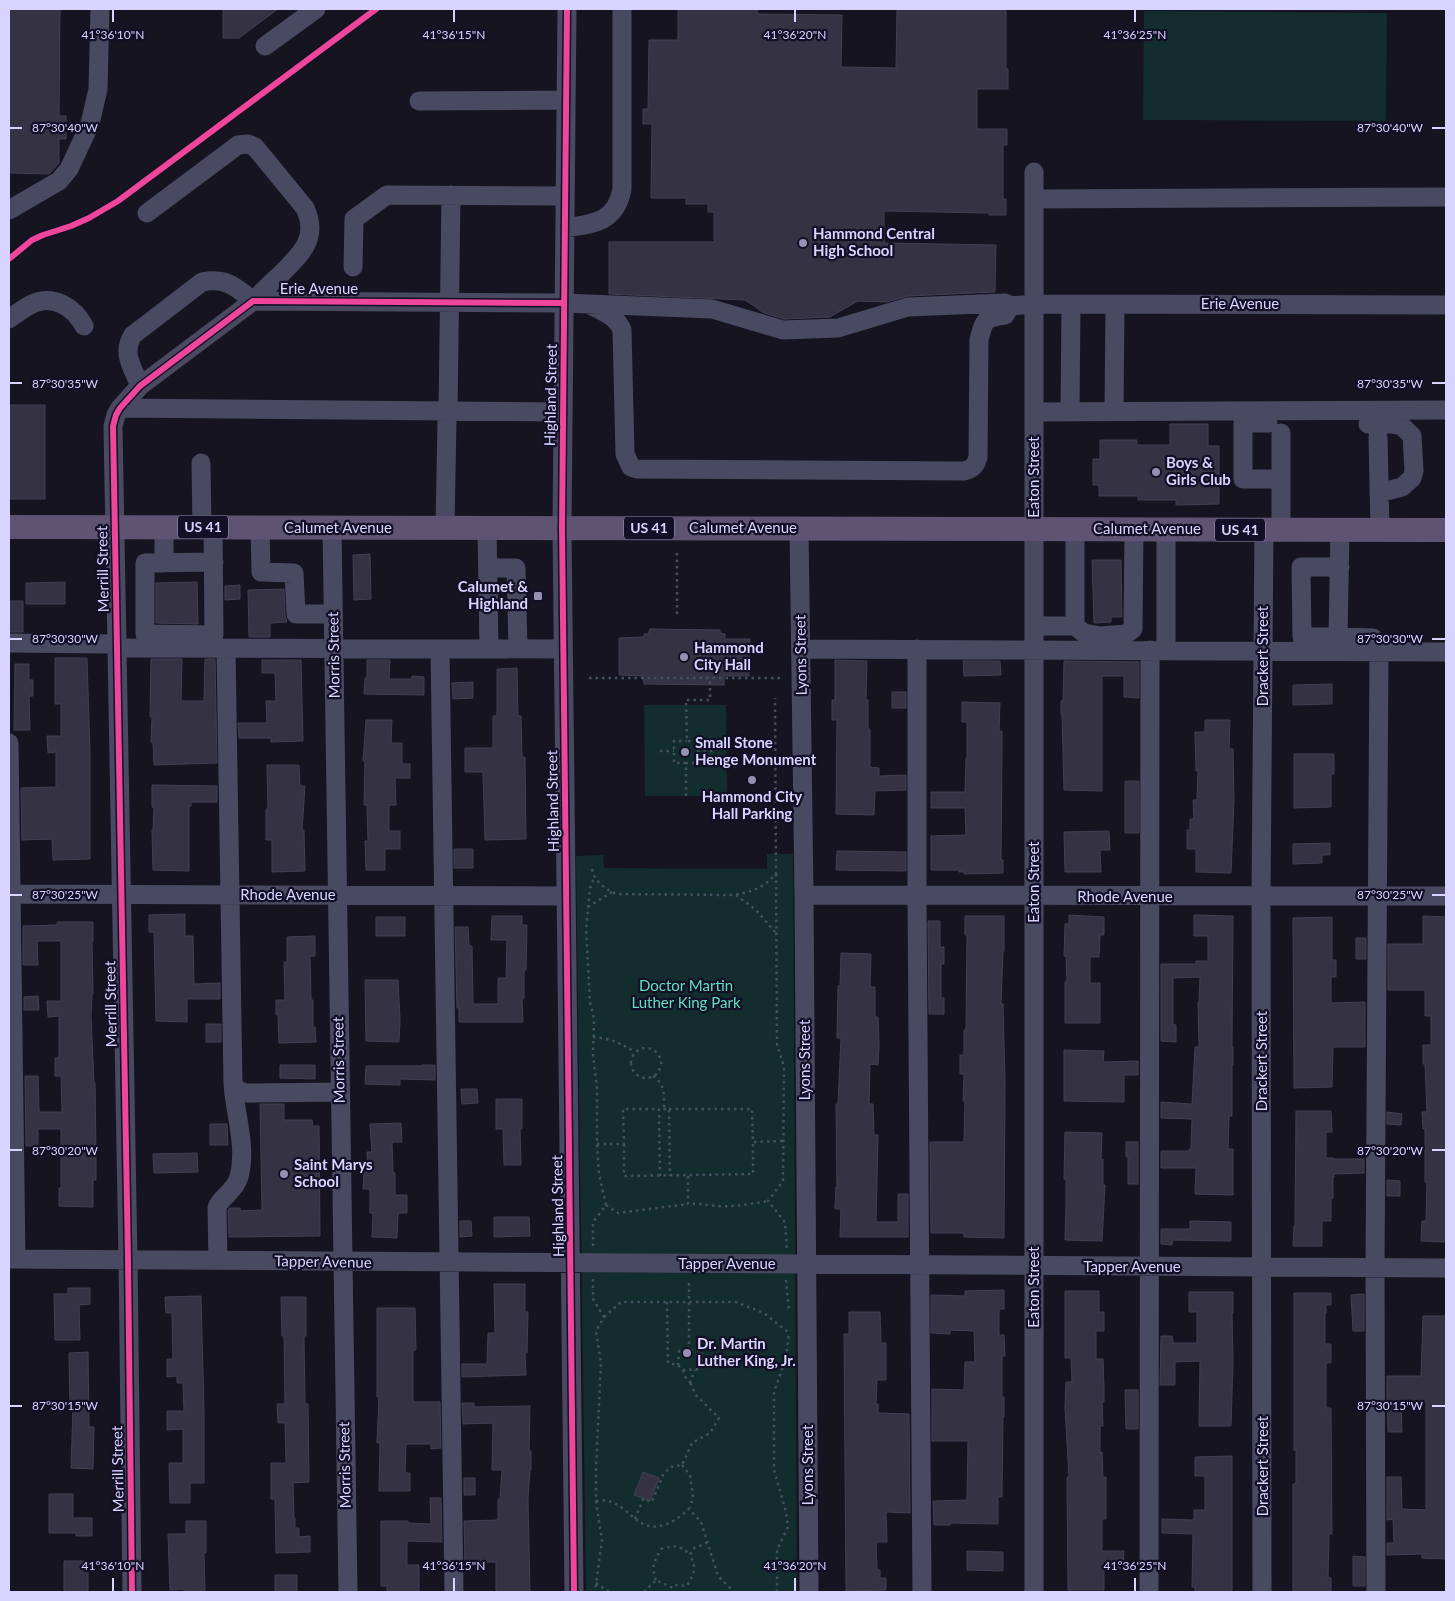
<svg xmlns="http://www.w3.org/2000/svg" width="1455" height="1601" font-family="Lato,sans-serif">
<style>
.green{fill:#132c2d}
.building{fill:#343243;stroke:#433f54}
.lines{fill:none;stroke-linecap:round;stroke-linejoin:round}
.path{stroke:#44505f;stroke-width:2.5;stroke-dasharray:2.5 4;stroke-linecap:butt}
.minor{stroke:#4a4962;stroke-width:19}
.major{stroke:#5e5373;stroke-width:24}
.cycleway-casing{stroke:#130f26;stroke-width:9}
.cycleway{stroke:#ed469a;stroke-width:6}
.ticks{fill:none;stroke:#d9d4ff;stroke-width:2}
.poi-dot{fill:#9591b1;stroke:#130f26;stroke-width:2}
.labels{text-anchor:middle;stroke-width:4.5;stroke-linejoin:round;paint-order:stroke}
.shield{fill:#130f26;stroke:#9e99be;stroke-width:1}
.shield-label{font-size:14px;font-weight:bold;fill:#d9d4ff}
.poi-label{font-size:15px;font-weight:bold;fill:#d9d4ff;stroke:#130f26;text-anchor:start}
.street-label{font-size:15px;fill:#d9d4ff;stroke:#130f26}
.park-label{font-size:15px;fill:#5fe0c0;stroke:#130f26}
.ticks-label{font-size:12px;text-anchor:middle;fill:#d9d4ff;stroke:#130f26;stroke-width:4.5;stroke-linejoin:round;paint-order:stroke}
</style>
<rect width="100%" height="100%" fill="#161421"/>
<path class="green" d="M1144,11L1387,13L1386,121L1143,120Z
M644,705H726L727,796H645Z
M767,854H793L797,1592H586L576,856L603,855L604,868L767,869Z"/>
<path class="building" d="M9,9H60L59,116H66V139H59V163L49,174L9,173Z
M223,9H278L239,38H223Z
M678,9H758L757,14L842,15L841,67L896,68L897,9H1006V69H1008V89H977V129H1007V145H1003V199H1006V215H989V213L884,211V243L996,245L995,292L908,296L887,302L858,301L830,317L784,319L764,313L745,300L609,294V242H714V212H708V204H686V198H651L652,124H643V109H648L649,40H678Z
M9,405H45V499H9Z
M1170,424H1208V446H1219V504L1176,505V500H1138V496H1099V485H1093V459H1100V440H1137V445H1170Z
M370,554L371,599L354,600L353,555Z
M1092,560H1121L1122,617H1111V622L1094,623Z
M65,582V604H26V583Z
M197,582L198,624L156,623V583Z
M240,585V599L225,600V586Z
M284,589L285,615L287,622L270,623V637H249L248,590Z
M9,601H23V632H9Z
M650,629L720,630V633L725,634V639H750L749,676H724V685L644,684L643,676L619,675V638L644,637V634H648Z
M55,658H87L90,752V859L53,860L52,839L22,840L21,788L56,787V752L48,753L47,736H61V704H55Z
M151,659H182L181,701H204L205,659H215L217,763L154,765L153,742H151L152,717H150Z
M262,660H301L303,741L271,742V738H239L238,723H267L266,701H276L275,673H262Z
M367,660H390L389,679H412V676L424,677V695L364,694L365,678H367Z
M835,660L867,661L866,700H868V729H870V767L879,768V776L906,775V790L875,791L874,815L836,814L837,720H832V700H835Z
M963,661H1000L1001,675L964,676Z
M1064,661L1139,662V698L1124,697V676H1102V791L1064,790L1062,715H1061V701H1063Z
M15,664H29V680H33V696H29L30,730H14Z
M517,668L518,716H521L522,757H525L526,839L485,840L483,772H465V748H493V716H497V669Z
M473,682V698L453,699L452,683Z
M1332,684V704L1293,705V685Z
M892,692H906V708H892Z
M962,702L1000,703L999,731H1002V751L1001,860H1003V873L964,874V872H959V870H931V836L966,835L965,808H931V792H965L966,758H967V722H962Z
M366,720H392L391,743H402V764H410V778H395L396,805H389V831H400V849H385V870H366L365,841H368L367,805H364L365,761H363Z
M1205,720H1230L1229,749H1233L1234,800L1231,873L1196,872V849H1187V830H1190V819H1194L1193,800H1197L1198,771H1196L1195,732H1205Z
M1294,754H1334V774H1331V807L1294,808Z
M267,765H299L300,786H305L302,830H304L305,871L272,872V840H266V809H268Z
M1125,781H1139V833H1125Z
M152,785L217,786V802H191V806H189V871L153,870L152,830H153L154,807H152Z
M1109,831L1110,850H1100L1101,872H1065L1064,832Z
M1330,843V855H1322V863L1293,864V844Z
M454,849H473V868H454Z
M837,851L906,852V871L836,870Z
M185,914V936H193L194,984L220,983V999H187V1022L156,1021L154,932H149V915Z
M1069,915L1104,917V935H1100L1099,957H1090V983H1100V1023H1065V982H1067L1066,956H1064L1065,924H1069Z
M1194,915L1233,916L1232,1047H1233V1065H1232V1116H1229L1228,1149H1233V1195L1195,1194L1196,1168H1161V1151H1189V1149H1191L1192,1119L1161,1118V1102L1192,1104L1195,1047H1199L1198,1002H1199L1200,977L1173,978V1025H1176V1042L1161,1041V964H1196V961H1208V936H1194Z
M492,916H522V925H527L526,970H524V999H522L523,1022H459V1008H457L455,927H468L469,946H472L473,1004H498V978H506L507,940H491Z
M965,916H1004V951H1003L1001,1004H1003L1005,1082L1004,1238L964,1237V1233H931L930,1142H964L965,1101H963L964,1074H960V1055H964V1030H966L967,935H965Z
M1423,916L1446,917V1242L1421,1241L1422,1221H1426L1427,1182H1425V1129H1423L1422,1112H1427L1425,1064H1423V1045H1431V1016H1425V990H1388V944H1423Z
M376,917H405V936H376Z
M1332,917V960H1336V977H1331V1003L1365,1002V1047H1333L1332,1087L1294,1088L1293,918Z
M928,921H940V947H944V964H941V998H944V1014H929Z
M57,922H93V941H92L93,994H92L91,1016L94,1083H95L96,1155V1180H93V1207L59,1206V1188H61V1129H38V1146H26L25,1076H38L39,1112H62L61,1076H55V1058H59V1016L48,1017L47,1001H61V941H37L38,965H23V926L57,925Z
M315,936V956H310L311,1000H313V1027H315L316,1042L279,1043L278,1015H276V1000H285L284,962H287V937Z
M1356,938H1366V959H1356Z
M841,953L871,954L870,987H875V1017H878L879,1045L878,1065L870,1064L869,1104H873L874,1135H878L876,1222H898V1194H908V1237H840L841,1209H835L836,1187L837,1188L836,1104H838L841,1038H837L838,986H840Z
M365,980H398L400,1020L399,1042L366,1041Z
M38,996L39,1010H24V997Z
M206,1024H221V1042H206Z
M1064,1050L1104,1051L1103,1062L1138,1061V1075H1124V1102L1064,1101Z
M280,1065H315V1079L280,1078Z
M422,1065H435V1080L400,1079V1085L365,1084L366,1066H421Z
M461,1089H477L478,1103L462,1104Z
M496,1099H522V1129H520L521,1165H504L503,1129H496Z
M260,1104H284V1120H312L313,1126H319L320,1236L229,1237L228,1210L230,1208H240V1211L262,1210Z
M1296,1111H1331L1332,1132H1326V1158H1334V1159H1364V1173L1334,1174V1177H1333V1198H1331V1221H1322V1246H1293L1294,1226H1295Z
M1387,1112L1402,1114L1401,1125L1387,1124Z
M401,1123L402,1142H392L393,1173H395V1195H407V1213H398L397,1238L372,1237L373,1213H370V1189H363L364,1172H368L367,1152H372L370,1124Z
M210,1124H227L228,1145H210Z
M1065,1132L1102,1133L1101,1159H1103V1185H1105L1102,1241L1065,1240L1066,1205V1179H1064Z
M1126,1142H1138V1184H1128V1157H1126Z
M197,1153L198,1172L154,1173L153,1154Z
M1387,1180L1400,1181V1196H1387Z
M494,1217H529L530,1236L494,1237Z
M460,1221H471L472,1236L460,1237Z
M1190,1221L1231,1222V1241L1173,1240L1172,1245L1161,1244V1229H1190Z
M494,1284H525V1312H528L527,1353H525L526,1375L462,1377V1364H487L488,1333H495Z
M68,1288H90V1304L79,1305L80,1340H55L54,1294H68Z
M1004,1290V1309H999V1335H1004L1005,1356H1002V1397H1004V1417H1003L1002,1497H998V1524L950,1523V1525H934L933,1501L967,1500L968,1441H932V1389L964,1390L965,1362H975L974,1331L950,1330V1334L931,1333V1295L965,1296V1291Z
M1065,1291H1099V1312H1104V1331H1096V1359H1103L1104,1387V1402H1102L1103,1426H1100V1453L1102,1452L1103,1477H1106V1519H1102V1551H1124L1123,1568H1104V1590H1068L1067,1477H1069L1065,1407L1066,1382H1072L1071,1358H1065Z
M1189,1292H1233V1313H1232L1233,1361L1231,1426H1199L1200,1361L1175,1362V1385H1160L1161,1336H1172L1173,1343H1197V1312H1189Z
M1294,1293H1331V1305H1326V1313H1325V1344H1331V1363H1326V1408H1331L1332,1534H1329L1328,1578H1331V1592H1293V1484L1296,1483V1450H1294Z
M1364,1294V1331H1353L1351,1295Z
M201,1296L204,1411V1483H190V1503H170L169,1463H183V1429L167,1430V1411H184L183,1383H177V1376L167,1377V1359H173L172,1313H166L165,1297Z
M281,1297H306V1336H304L305,1404H308L309,1482L293,1483L294,1518H295V1528H299V1537L310,1536V1552L276,1553L275,1499H271V1463H286L285,1423H278L277,1404H285L284,1336H282Z
M377,1308H415L416,1350H413V1402H440L441,1448L431,1449V1444H406L405,1473H410V1491H379L380,1443H377L379,1397H377Z
M849,1312H880L881,1343H886V1380H877L876,1404H878V1413L909,1414L910,1513L886,1512L887,1542H876L877,1570H880V1578H886V1590L846,1591L844,1334H849Z
M1423,1316H1446V1559L1422,1558V1554L1387,1555V1543H1394L1393,1519L1387,1520V1477H1401L1402,1509L1426,1510V1402L1401,1403L1402,1432H1388L1387,1395V1376H1421Z
M88,1352L89,1427H94L93,1469L71,1468L73,1408H70L69,1353Z
M1125,1390H1138V1429H1126Z
M462,1403H474V1407L530,1406L529,1451H531V1470H530L528,1499L530,1592H496V1562H465L464,1521L498,1520V1499H500L502,1470H492L493,1423L463,1424Z
M1232,1456V1592H1195V1587H1192L1193,1534L1162,1533V1519L1194,1520V1510H1205V1476H1195V1457Z
M643,1472L659,1478L650,1501L634,1495Z
M464,1478H475V1495H464Z
M49,1494H73V1518H92V1536H76V1533H49Z
M430,1498H441L442,1542L407,1541V1565H419V1592H387V1586H381V1521H408V1523L431,1524Z
M186,1521H206V1553H204L205,1592H184V1589L170,1590L168,1534H186Z
M967,1551L1003,1552V1571L967,1570Z
M1353,1556L1365,1557V1586H1353Z
M64,1561H88V1592H64Z
M275,1575H297V1592H275Z"/>
<g class="lines">
<path class="path" d="M677,553V618
M589,678H783
M660,751H674
M697,751H715
M686,763H674V741H687
M686,796V763H697V742L687,741L686,700H710V678
M592,869C595,882 604,888 616,894L730,895C750,893 762,889 776,874L775,698
M776,874L777,1044L784,1067L783,1181L768,1201L785,1222L787,1249
M736,895L756,910L775,932
M588,907L612,892
M593,1037C611,1039 619,1042 635,1052
M631 1063a15 15 0 1 1 30 0a15 15 0 1 1-30 0Z
M653,1076C665,1084 664,1095 664,1109
M669,1109H752L753,1142L783,1141
M597,1144H624L623,1109H659
M624,1144V1176L753,1174V1142
M660,1176L659,1109H669L670,1176
M688,1176V1204C698,1203 706,1205 716,1206C734,1207 751,1204 768,1201
M606,1205L618,1213L688,1204
M593,1246V1222L606,1205L599,1174L597,1144V1088L593,1055L594,1019L590,1002L586,930L590,888L594,877
M593,1279V1299L604,1317L596,1331L601,1363L596,1468V1501L602,1540L595,1592
M786,1280L789,1312
M689,1283V1349
M667,1302L668,1363L678,1365L683,1370L701,1369L702,1362L701,1350L679,1351L678,1365
M604,1317L621,1302H736L764,1313L789,1333
M683,1370L686,1378L690,1382L695,1370
M682,1465L690,1475L693,1497L690,1508
M596,1501C600,1501 605,1500 608,1501C632,1507 637,1535 667,1524C675,1521 683,1514 689,1509L701,1522L718,1576L734,1592
M635,1519L643,1499L652,1502L663,1475L670,1467L682,1465L692,1443L710,1433L719,1418L695,1394L690,1382
M656,1580C651,1566 654,1562 661,1549C675,1545 680,1545 690,1555
M596,1583L609,1592
M644,1592L656,1580L673,1588L677,1585L687,1586C694,1573 697,1568 690,1555L694,1548L709,1542
M777,1592V1550L788,1527L786,1512L774,1470V1392L786,1358L789,1333"/>
<path class="minor" d="M567,9L562,528L574,1592
M265,46L316,9
M419,101L566,100
M1034,172V1592
M1034,199L1446,197
M9,210L59,181L69,169L90,124L98,89L100,9
M565,228C594,224 616,222 622,189V9
M353,267L354,219L387,195L565,196
M592,306C604,312 617,317 622,330L625,454L631,467L637,469L964,471C973,469 976,465 978,457L979,340C984,320 984,318 1005,315L1010,307
M9,319C16,314 24,308 32,304C53,294 74,307 84,326
M140,386C133,368 121,353 133,335L202,282C226,277 236,287 253,301C262,292 271,283 281,274C301,254 319,238 305,208L255,147L248,144L238,145L147,213
M120,408L563,412
M448,411L451,195
M1034,412L1446,410
M1070,412L1071,304
M1114,412L1115,304
M1268,423H1243V479H1281
M1368,424H1392L1402,426L1412,436L1414,471L1412,478L1402,487L1379,493
M1281,433V530
M1378,437L1380,529
M201,463L202,527
M164,527V563
M213,527L214,635L145,634V563L214,562
M260,527L261,572L294,573L296,614H333
M332,528L348,1592
M445,528L447,420
M487,528L489,649
M799,528L804,895L809,1592
M1166,529V650
M1340,567H1301L1302,637H1338L1340,530
M488,568H516L518,649
M1034,626H1075L1084,633L1100,636L1126,634L1133,629L1134,529
M1075,626V529
M1338,637L1373,638
M9,643L108,644L128,648L563,649
M440,649L454,1592
M801,649L1446,652
M917,649V896L922,1592
M9,743L16,1259
M9,894L566,896
M804,895L1446,896
M233,1084L238,1090L245,1093L340,1092
M9,1259L1446,1268
M218,1260L217,1208C220,1197 234,1193 239,1177C247,1147 235,1114 233,1084L226,649
M132,1592L128,1259L113,426L116,415L120,408L140,386L253,301L564,303L712,309L783,330L838,328L908,307L1005,303L1011,306L1034,304L1446,305
M1149,1592L1150,650
M1262,1592L1261,897L1264,530
M1376,1592L1375,1268L1379,651"/>
<path class="major" d="M9,527L1446,530"/>
<defs>
<path id="cycleway" d="M567,9L562,528L574,1592
M9,259L32,240L43,235L71,226L89,218L118,201L376,9
M132,1592L128,1259L113,426L116,415L120,408L140,386L253,301L564,303"/>
</defs>
<use href="#cycleway" class="cycleway-casing"/>
<use href="#cycleway" class="cycleway"/>
</g>
<path class="ticks" d="M113,10V22M454,10V22M795,10V22M1135,10V22M10,128H22M1432,128H1445M10,383H22M1432,383H1445M10,639H22M1432,639H1445M10,895H22M1432,895H1445M10,1150H22M1432,1150H1445M10,1406H22M1432,1406H1445M113,1578V1591M454,1578V1591M795,1578V1591M1135,1578V1591"/>
<g class="poi-dot">
<circle cx="803" cy="243" r="5"/>
<circle cx="1156" cy="472" r="5"/>
<rect x="533" y="591" width="10" height="10" rx="2.5"/>
<circle cx="684" cy="657" r="5"/>
<circle cx="685" cy="752" r="5"/>
<circle cx="752" cy="780" r="5"/>
<circle cx="284" cy="1174" r="5"/>
<circle cx="687" cy="1353" r="5"/>
</g>
<g class="labels">
<g class="shield">
<rect x="178" y="515.5" width="50" height="23" rx="4"/>
<rect x="624" y="516.5" width="50" height="23" rx="4"/>
<rect x="1215" y="518.5" width="50" height="23" rx="4"/>
</g>
<g class="shield-label">
<text x="203" y="532">US 41</text>
<text x="649" y="533">US 41</text>
<text x="1240" y="535">US 41</text>
</g>
<g class="poi-label">
<text x="813" y="239">Hammond Central<tspan x="813" dy="17">High School</tspan></text>
<text x="1166" y="468">Boys &amp;<tspan x="1166" dy="17">Girls Club</tspan></text>
<text x="528" y="592" text-anchor="end">Calumet &amp;<tspan x="528" dy="17">Highland</tspan></text>
<text x="694" y="653">Hammond<tspan x="694" dy="17">City Hall</tspan></text>
<text x="695" y="748">Small Stone<tspan x="695" dy="17">Henge Monument</tspan></text>
<text x="752" y="802" text-anchor="middle">Hammond City<tspan x="752" dy="17">Hall Parking</tspan></text>
<text x="294" y="1170">Saint Marys<tspan x="294" dy="17">School</tspan></text>
<text x="697" y="1349">Dr. Martin<tspan x="697" dy="17">Luther King, Jr.</tspan></text>
</g>
<g class="street-label">
<text x="319" y="294">Erie Avenue</text>
<text x="1240" y="309">Erie Avenue</text>
<text transform="translate(551 395) rotate(-89)" y="5">Highland Street</text>
<text transform="translate(1034 477) rotate(-90)" y="5">Eaton Street</text>
<text x="338" y="533">Calumet Avenue</text>
<text x="743" y="533">Calumet Avenue</text>
<text x="1147" y="534">Calumet Avenue</text>
<text transform="translate(103 569) rotate(-91)" y="5">Merrill Street</text>
<text transform="translate(334 655) rotate(-91)" y="5">Morris Street</text>
<text transform="translate(801 655) rotate(-91)" y="5">Lyons Street</text>
<text transform="translate(1263 656) rotate(-90)" y="5">Drackert Street</text>
<text transform="translate(553 801) rotate(-91)" y="5">Highland Street</text>
<text transform="translate(1034 882) rotate(-90)" y="5">Eaton Street</text>
<text x="288" y="900">Rhode Avenue</text>
<text x="1125" y="902">Rhode Avenue</text>
<text transform="translate(111 1004) rotate(-91)" y="5">Merrill Street</text>
<text transform="translate(339 1060) rotate(-91)" y="5">Morris Street</text>
<text transform="translate(805 1060) rotate(-90)" y="5">Lyons Street</text>
<text transform="translate(1262 1061) rotate(-90)" y="5">Drackert Street</text>
<text transform="translate(558 1206) rotate(-91)" y="5">Highland Street</text>
<text transform="translate(323 1262) rotate(1)" y="5">Tapper Avenue</text>
<text x="727" y="1269">Tapper Avenue</text>
<text x="1132" y="1272">Tapper Avenue</text>
<text transform="translate(1034 1287) rotate(-90)" y="5">Eaton Street</text>
<text transform="translate(345 1465) rotate(-91)" y="5">Morris Street</text>
<text transform="translate(808 1465) rotate(-90)" y="5">Lyons Street</text>
<text transform="translate(1263 1466) rotate(-90)" y="5">Drackert Street</text>
<text transform="translate(118 1469) rotate(-91)" y="5">Merrill Street</text>
</g>
<g class="park-label">
<text x="686" y="991">Doctor Martin<tspan x="686" dy="17">Luther King Park</tspan></text>
</g>
</g>
<g class="ticks-label">
<text x="113" y="39">41°36'10"N</text>
<text x="454" y="39">41°36'15"N</text>
<text x="795" y="39">41°36'20"N</text>
<text x="1135" y="39">41°36'25"N</text>
<text x="65" y="132">87°30'40"W</text>
<text x="1390" y="132">87°30'40"W</text>
<text x="1390" y="388">87°30'35"W</text>
<text x="65" y="388">87°30'35"W</text>
<text x="1390" y="643">87°30'30"W</text>
<text x="65" y="643">87°30'30"W</text>
<text x="1390" y="899">87°30'25"W</text>
<text x="65" y="899">87°30'25"W</text>
<text x="1390" y="1155">87°30'20"W</text>
<text x="65" y="1155">87°30'20"W</text>
<text x="65" y="1410">87°30'15"W</text>
<text x="1390" y="1410">87°30'15"W</text>
<text x="113" y="1570">41°36'10"N</text>
<text x="454" y="1570">41°36'15"N</text>
<text x="795" y="1570">41°36'20"N</text>
<text x="1135" y="1570">41°36'25"N</text>
</g>
<rect width="1455" height="1601" fill="none" stroke="#d9d4ff" stroke-width="20"/>
</svg>
